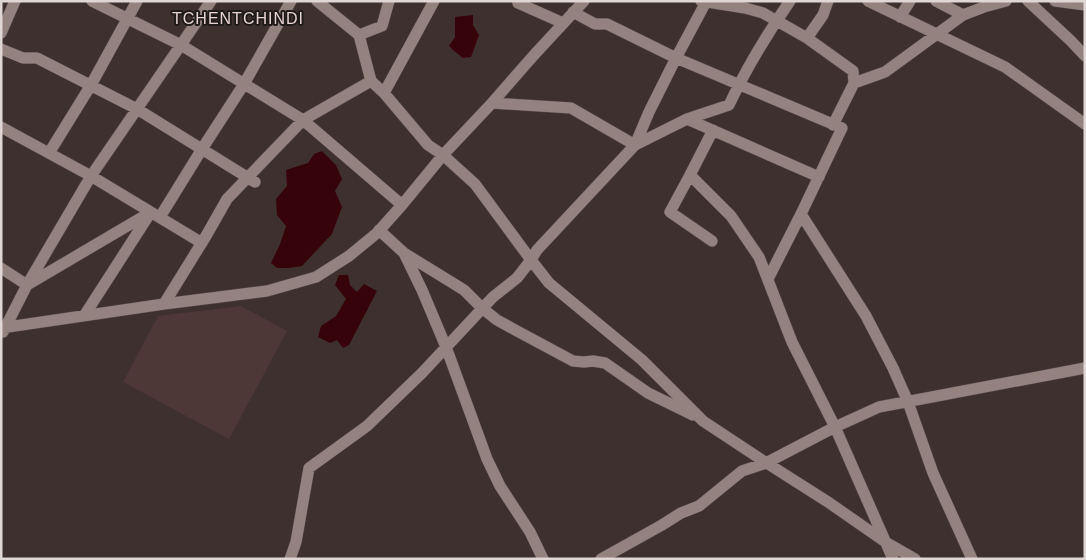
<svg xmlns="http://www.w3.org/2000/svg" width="1086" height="560" font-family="Arial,sans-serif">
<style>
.built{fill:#4d3737}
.water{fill:#37030a}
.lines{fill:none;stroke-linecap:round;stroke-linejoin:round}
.minor-casing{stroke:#5a4d4d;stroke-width:12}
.minor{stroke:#948281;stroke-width:11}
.labels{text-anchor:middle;stroke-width:4;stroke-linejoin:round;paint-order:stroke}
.quarter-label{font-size:16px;letter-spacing:1px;fill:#e6d2d1;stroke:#211a1a}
</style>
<rect width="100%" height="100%" fill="#3f3030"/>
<path class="built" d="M241,306L287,331L229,439L123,382L158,316Z"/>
<path class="water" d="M473,15V25L479,35L471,57L463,58L454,51L449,46L455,37V17Z
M322,151L336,165L342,179L335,191L342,207L332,234L302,266L290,268H277L271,263L280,244L286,226L277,215L276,199L287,186L286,170L308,163L314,154Z
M339,275H348L350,285L357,292L364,284L377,291L349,345L343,348L337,340L330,343L318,337L321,326L336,316L346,299L335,285Z"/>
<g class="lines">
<defs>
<path id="minor" d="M92,1L181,45L303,120L402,205
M317,1L359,35L371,81L384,93L428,145L443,155L475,184L531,260L549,283L642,360L703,421L762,460L828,502L887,543L915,559
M518,1V3L563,23
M701,1L745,8L763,13L807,38L853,71L854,83L833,125
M868,1L1005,67L1085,124
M936,1L963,15
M1028,1L1071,41L1085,56
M1055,1L1085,5
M573,12L595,24H607L676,58L842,128L801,214L768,279
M900,17L910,1
M1,33L15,1
M359,35L382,26L389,1
M807,38L823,15L828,1
M1,49L23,58H37L137,109L255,182
M854,83L885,72L963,15L984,7L1006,1
M384,93L434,1
M492,103L571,108L635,145L687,119L729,105C746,69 767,34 790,1
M687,119L819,177
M1,127L91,176L202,243
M713,130L690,175L731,216L759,257L792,342L835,427L893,559
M49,153L91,85L137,1
M690,175L670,212L712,241
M801,214L866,316L893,368L908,402L933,473L972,559
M160,217L202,149L244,84L291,1
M379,230L404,253L422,290L446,347L487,459L500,486L530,532L543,559
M404,253L464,290L482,308L497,320L517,331L573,361L584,362L593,361L605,363L648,393L693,415
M1,268L27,285L151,212
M164,304L206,236L227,199L303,120L371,81
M84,316L149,215
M1,328L164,304L267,291L316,277L349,256L377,233L402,205L443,155L492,103L534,55L584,1
M3,332L27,285L91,176L211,1
M290,559L296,542L309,468L367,426L422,373L493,297L517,278L531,260L537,250L635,145L649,112L676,58L706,2
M601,559L662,525L681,513L699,506L742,471L766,463L835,427L879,407L1085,368"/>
</defs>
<use href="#minor" class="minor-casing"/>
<use href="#minor" class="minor"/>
</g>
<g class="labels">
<g class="quarter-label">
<text x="238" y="24">TCHENTCHINDI</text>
</g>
</g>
<rect width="1086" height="560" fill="none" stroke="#e0d6d6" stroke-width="5"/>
</svg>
